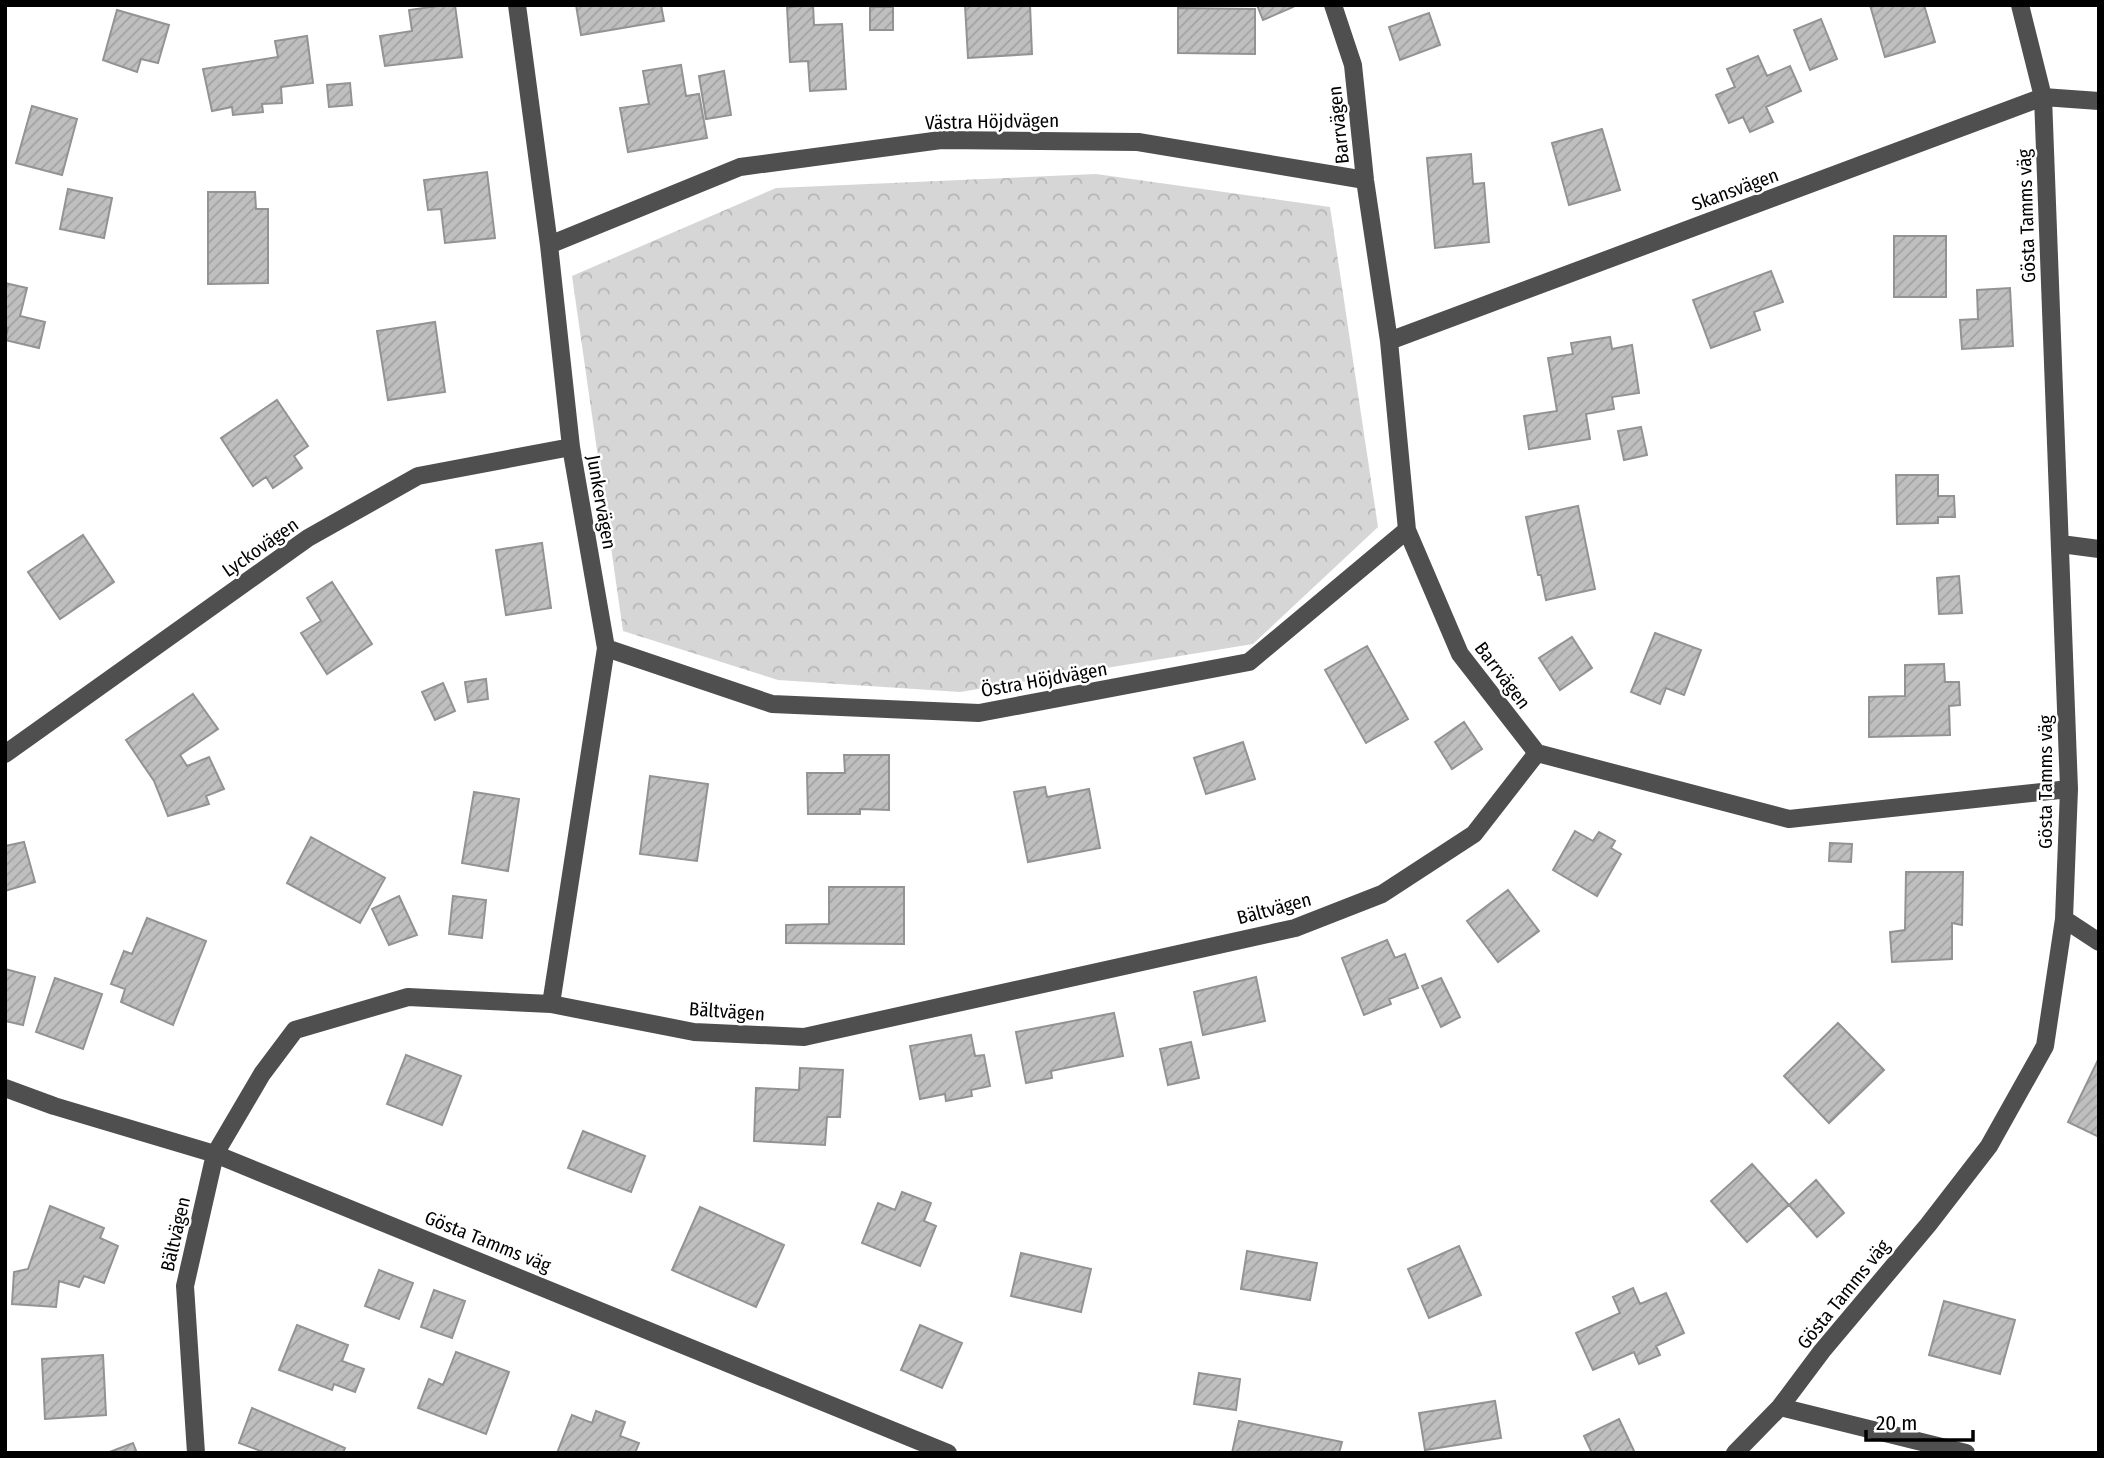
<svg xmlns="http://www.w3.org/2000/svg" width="2104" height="1458" font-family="'Fira Sans Condensed',sans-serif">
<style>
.forest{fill:url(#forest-crowns)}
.building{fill:url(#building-hatch);stroke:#939393;stroke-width:2}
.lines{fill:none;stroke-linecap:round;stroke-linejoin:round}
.minor{stroke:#4f4f4f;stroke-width:18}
.labels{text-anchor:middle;stroke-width:5;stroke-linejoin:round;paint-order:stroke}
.street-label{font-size:19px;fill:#000;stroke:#fff}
</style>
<defs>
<pattern id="forest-crowns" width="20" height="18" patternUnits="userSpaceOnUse" patternTransform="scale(1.75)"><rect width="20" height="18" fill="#d6d6d6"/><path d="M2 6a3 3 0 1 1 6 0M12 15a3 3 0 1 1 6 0" fill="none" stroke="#b6b6b6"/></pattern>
<pattern id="building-hatch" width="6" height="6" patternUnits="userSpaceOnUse" patternTransform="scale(1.75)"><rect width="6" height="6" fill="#bfbfbf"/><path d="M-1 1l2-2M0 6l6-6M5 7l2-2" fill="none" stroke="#a2a2a2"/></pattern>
</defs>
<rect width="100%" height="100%" fill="#fff"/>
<path class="forest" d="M1096,174L1330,207L1378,527L1253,644L960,692L778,680L623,631L572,276L776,188Z"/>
<path class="building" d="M445,5H455L462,57L385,66L380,36L412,31L409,10Z
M576,5H661L664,21L581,35Z
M813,5L814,25L842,24L846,89L810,91L808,61L790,62L787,7Z
M965,5H1030L1032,54L968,58Z
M1257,5H1292L1293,7L1263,20Z
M1870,5H1924L1935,42L1885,57Z
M870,7H893V30H870Z
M1178,8L1255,9V54L1178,53Z
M117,10L169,25L158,63L141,59L137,72L103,60Z
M1429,13L1440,45L1400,60L1389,27Z
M1821,19L1837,59L1810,70L1794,30Z
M307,36L313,83L281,87L282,103L262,104L263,112L233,115L232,107L212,111L203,69L278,57L275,41Z
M1758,56L1767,76L1790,66L1801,91L1766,107L1773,122L1750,132L1743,117L1729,123L1716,95L1735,87L1727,69Z
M681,65L686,96L699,94L707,138L628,152L620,108L649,104L643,71Z
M724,71L731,115L706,119L699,76Z
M350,83L352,105L329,107L327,85Z
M32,106L77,119L62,175L16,163Z
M1602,129L1620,190L1569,205L1552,143Z
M1471,154L1473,184L1484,183L1489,242L1435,248L1427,158Z
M487,172L495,238L445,243L441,209L428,210L424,180Z
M68,189L112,198L104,238L60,229Z
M208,192H255L256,209H268V283L208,284Z
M1894,236H1946V297H1894Z
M1771,271L1783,302L1754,312L1760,330L1711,348L1693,300Z
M5,283L27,288L20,316L45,322L39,348L5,340L8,328H5Z
M2010,288L2013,346L1962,349L1960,320L1978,319L1977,290Z
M435,322L445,392L388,400L377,331Z
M1610,337L1612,349L1632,345L1639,393L1612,397L1614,409L1586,414L1590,439L1529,449L1524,416L1557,411L1548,358L1573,354L1571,343Z
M277,400L308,446L294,456L302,468L273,488L266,477L253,486L221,438Z
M1641,427L1647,455L1624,460L1618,431Z
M1896,475H1938V496H1954L1955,517H1938V523L1897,524Z
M1578,506L1595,589L1546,600L1541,575H1538L1526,517Z
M83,535L114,582L60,619L28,572Z
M542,543L551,608L506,615L496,550Z
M1959,576L1962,613L1939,614L1937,578Z
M332,582L372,644L327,674L301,633L321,621L307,598Z
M1655,633L1701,650L1684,695L1666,688L1660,704L1631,692Z
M1572,637L1592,668L1560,690L1539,658Z
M1367,646L1408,719L1366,743L1325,670Z
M1944,664L1945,682H1959L1960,705L1949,706L1950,735L1869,737V697L1905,696V665Z
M486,679L488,699L468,702L465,682Z
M443,683L455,711L435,720L422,692Z
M193,694L218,729L180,755L187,766L209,757L224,789L206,796L209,804L168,816L154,781L126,740Z
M1464,722L1482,749L1452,769L1435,742Z
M1243,742L1255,779L1206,794L1194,758Z
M844,755H889V810L860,809V814H808L807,773H845Z
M650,776L708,784L697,861L640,854Z
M1045,787L1047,797L1089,789L1100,848L1028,862L1014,792Z
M474,792L519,799L508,871L462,863Z
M1575,831L1593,841L1599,832L1615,841L1611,848L1621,854L1597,896L1553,870Z
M311,837L385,878L360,923L287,883Z
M24,842L35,882L5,891V846Z
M1830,843L1852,844L1851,862L1829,861Z
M1906,872H1963L1962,925L1952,923V959L1892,962L1890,932L1905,930Z
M829,887H904V944L786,943V925L829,924Z
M1508,890L1539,931L1498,962L1467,921Z
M399,896L417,935L389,945L372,909Z
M453,896L486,900L482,938L449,934Z
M147,918L206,941L173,1025L121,1002L125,989L111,984L124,951L132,954Z
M1387,940L1395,958L1405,954L1418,988L1389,999L1391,1004L1364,1015L1342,958Z
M5,969L35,977L23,1025L5,1021Z
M1256,977L1265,1021L1203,1035L1194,992Z
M55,978L102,994L83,1049L36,1032Z
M1441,978L1460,1017L1441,1027L1422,986Z
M1114,1013L1123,1056L1051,1071L1052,1078L1026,1083L1016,1032Z
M1838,1023L1884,1070L1829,1123L1784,1076Z
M971,1035L975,1056L984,1055L990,1086L971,1090L972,1096L946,1101L945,1094L920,1099L910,1046Z
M1191,1042L1199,1078L1168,1085L1160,1049Z
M406,1055L461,1076L442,1125L387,1104Z
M2099,1058V1137L2068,1122Z
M800,1068L843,1070L840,1117H827L825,1145L754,1141L756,1088L799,1090Z
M583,1131L645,1156L631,1192L568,1168Z
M1752,1164L1789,1205L1747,1242L1711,1201Z
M1816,1180L1844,1213L1817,1237L1789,1205Z
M902,1192L931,1203L924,1221L936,1226L920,1266L862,1243L878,1203L895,1210Z
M50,1206L104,1228L100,1238L118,1246L104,1283L84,1276L79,1287L59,1281L56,1307L12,1304L14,1272L28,1269Z
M700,1207L784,1245L756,1307L672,1270Z
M1459,1246L1481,1295L1429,1318L1408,1269Z
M1247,1251L1317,1263L1310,1300L1241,1289Z
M1021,1253L1091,1269L1081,1312L1011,1296Z
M379,1270L413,1283L399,1319L365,1306Z
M1633,1288L1640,1304L1666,1293L1684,1333L1656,1346L1660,1355L1639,1364L1634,1352L1593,1370L1576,1333L1620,1313L1613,1297Z
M434,1290L465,1301L452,1338L421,1327Z
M1944,1301L2015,1320L2000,1374L1929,1355Z
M297,1325L348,1345L342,1361L364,1369L355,1392L334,1384L332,1390L279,1370Z
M920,1325L962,1343L942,1388L901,1370Z
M456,1352L509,1372L486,1434L418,1408L429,1379L443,1385Z
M103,1355L106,1415L45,1419L42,1359Z
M1199,1373L1240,1379L1236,1410L1194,1404Z
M1495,1401L1501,1438L1425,1450L1419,1413Z
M252,1408L345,1448L343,1453H266L239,1443Z
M596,1411L625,1422L620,1436L639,1443L635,1453H557L572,1415L592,1423Z
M1619,1419L1635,1453H1592L1584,1436Z
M1239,1421L1342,1442L1339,1453H1232Z
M133,1443L137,1453H107Z"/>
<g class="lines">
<path class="minor" d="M517,5L549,245L571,447L606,648L551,1004
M1333,5L1353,65L1365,180L1389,341L1407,530L1460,654L1537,753L1789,819L2069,789
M549,245L740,167L941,140L1138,142L1365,180
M1389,341L2043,97L2099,101
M2061,544L2099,549
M606,648L772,704L979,713L1249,662L1407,530
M5,754L308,538L418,476L571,447
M2064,919L2099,942
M5,1088L54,1106L215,1154L948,1453
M1780,1407L1966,1453
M196,1453L185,1286L215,1154L262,1074L295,1030L408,997L551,1004L694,1032L804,1037L1295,928L1382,894L1474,834L1537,753
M1735,1453L1780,1407L1822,1351L1928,1225L1989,1146L2045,1046L2064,919L2069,789L2043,97L2020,5"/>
</g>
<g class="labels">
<g class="street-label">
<text transform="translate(992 121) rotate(-1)" y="7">Västra Höjdvägen</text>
<text transform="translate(1338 125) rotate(-96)" y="7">Barrvägen</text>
<text transform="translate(1735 189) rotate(-20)" y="7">Skansvägen</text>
<text transform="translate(2026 216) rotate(-92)" y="7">Gösta Tamms väg</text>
<text transform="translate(602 502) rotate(80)" y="7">Junkervägen</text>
<text transform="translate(260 547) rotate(-35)" y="7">Lyckovägen</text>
<text transform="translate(1503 675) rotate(53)" y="7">Barrvägen</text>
<text transform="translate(1044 679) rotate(-10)" y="7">Östra Höjdvägen</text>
<text transform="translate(2045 782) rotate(-90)" y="7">Gösta Tamms väg</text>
<text transform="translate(1274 908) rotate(-15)" y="7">Bältvägen</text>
<text transform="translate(727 1011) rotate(4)" y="7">Bältvägen</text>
<text transform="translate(175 1234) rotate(-77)" y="7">Bältvägen</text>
<text transform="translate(488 1241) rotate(22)" y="7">Gösta Tamms väg</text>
<text transform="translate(1843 1294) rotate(-51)" y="7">Gösta Tamms väg</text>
</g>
</g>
<rect width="2104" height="1458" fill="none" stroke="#000000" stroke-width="14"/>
<path d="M1866 1430v10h107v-10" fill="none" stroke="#000000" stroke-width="3.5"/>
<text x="1876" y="1430" font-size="21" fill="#000000" stroke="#ffffff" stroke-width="5" paint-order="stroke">20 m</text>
</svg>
